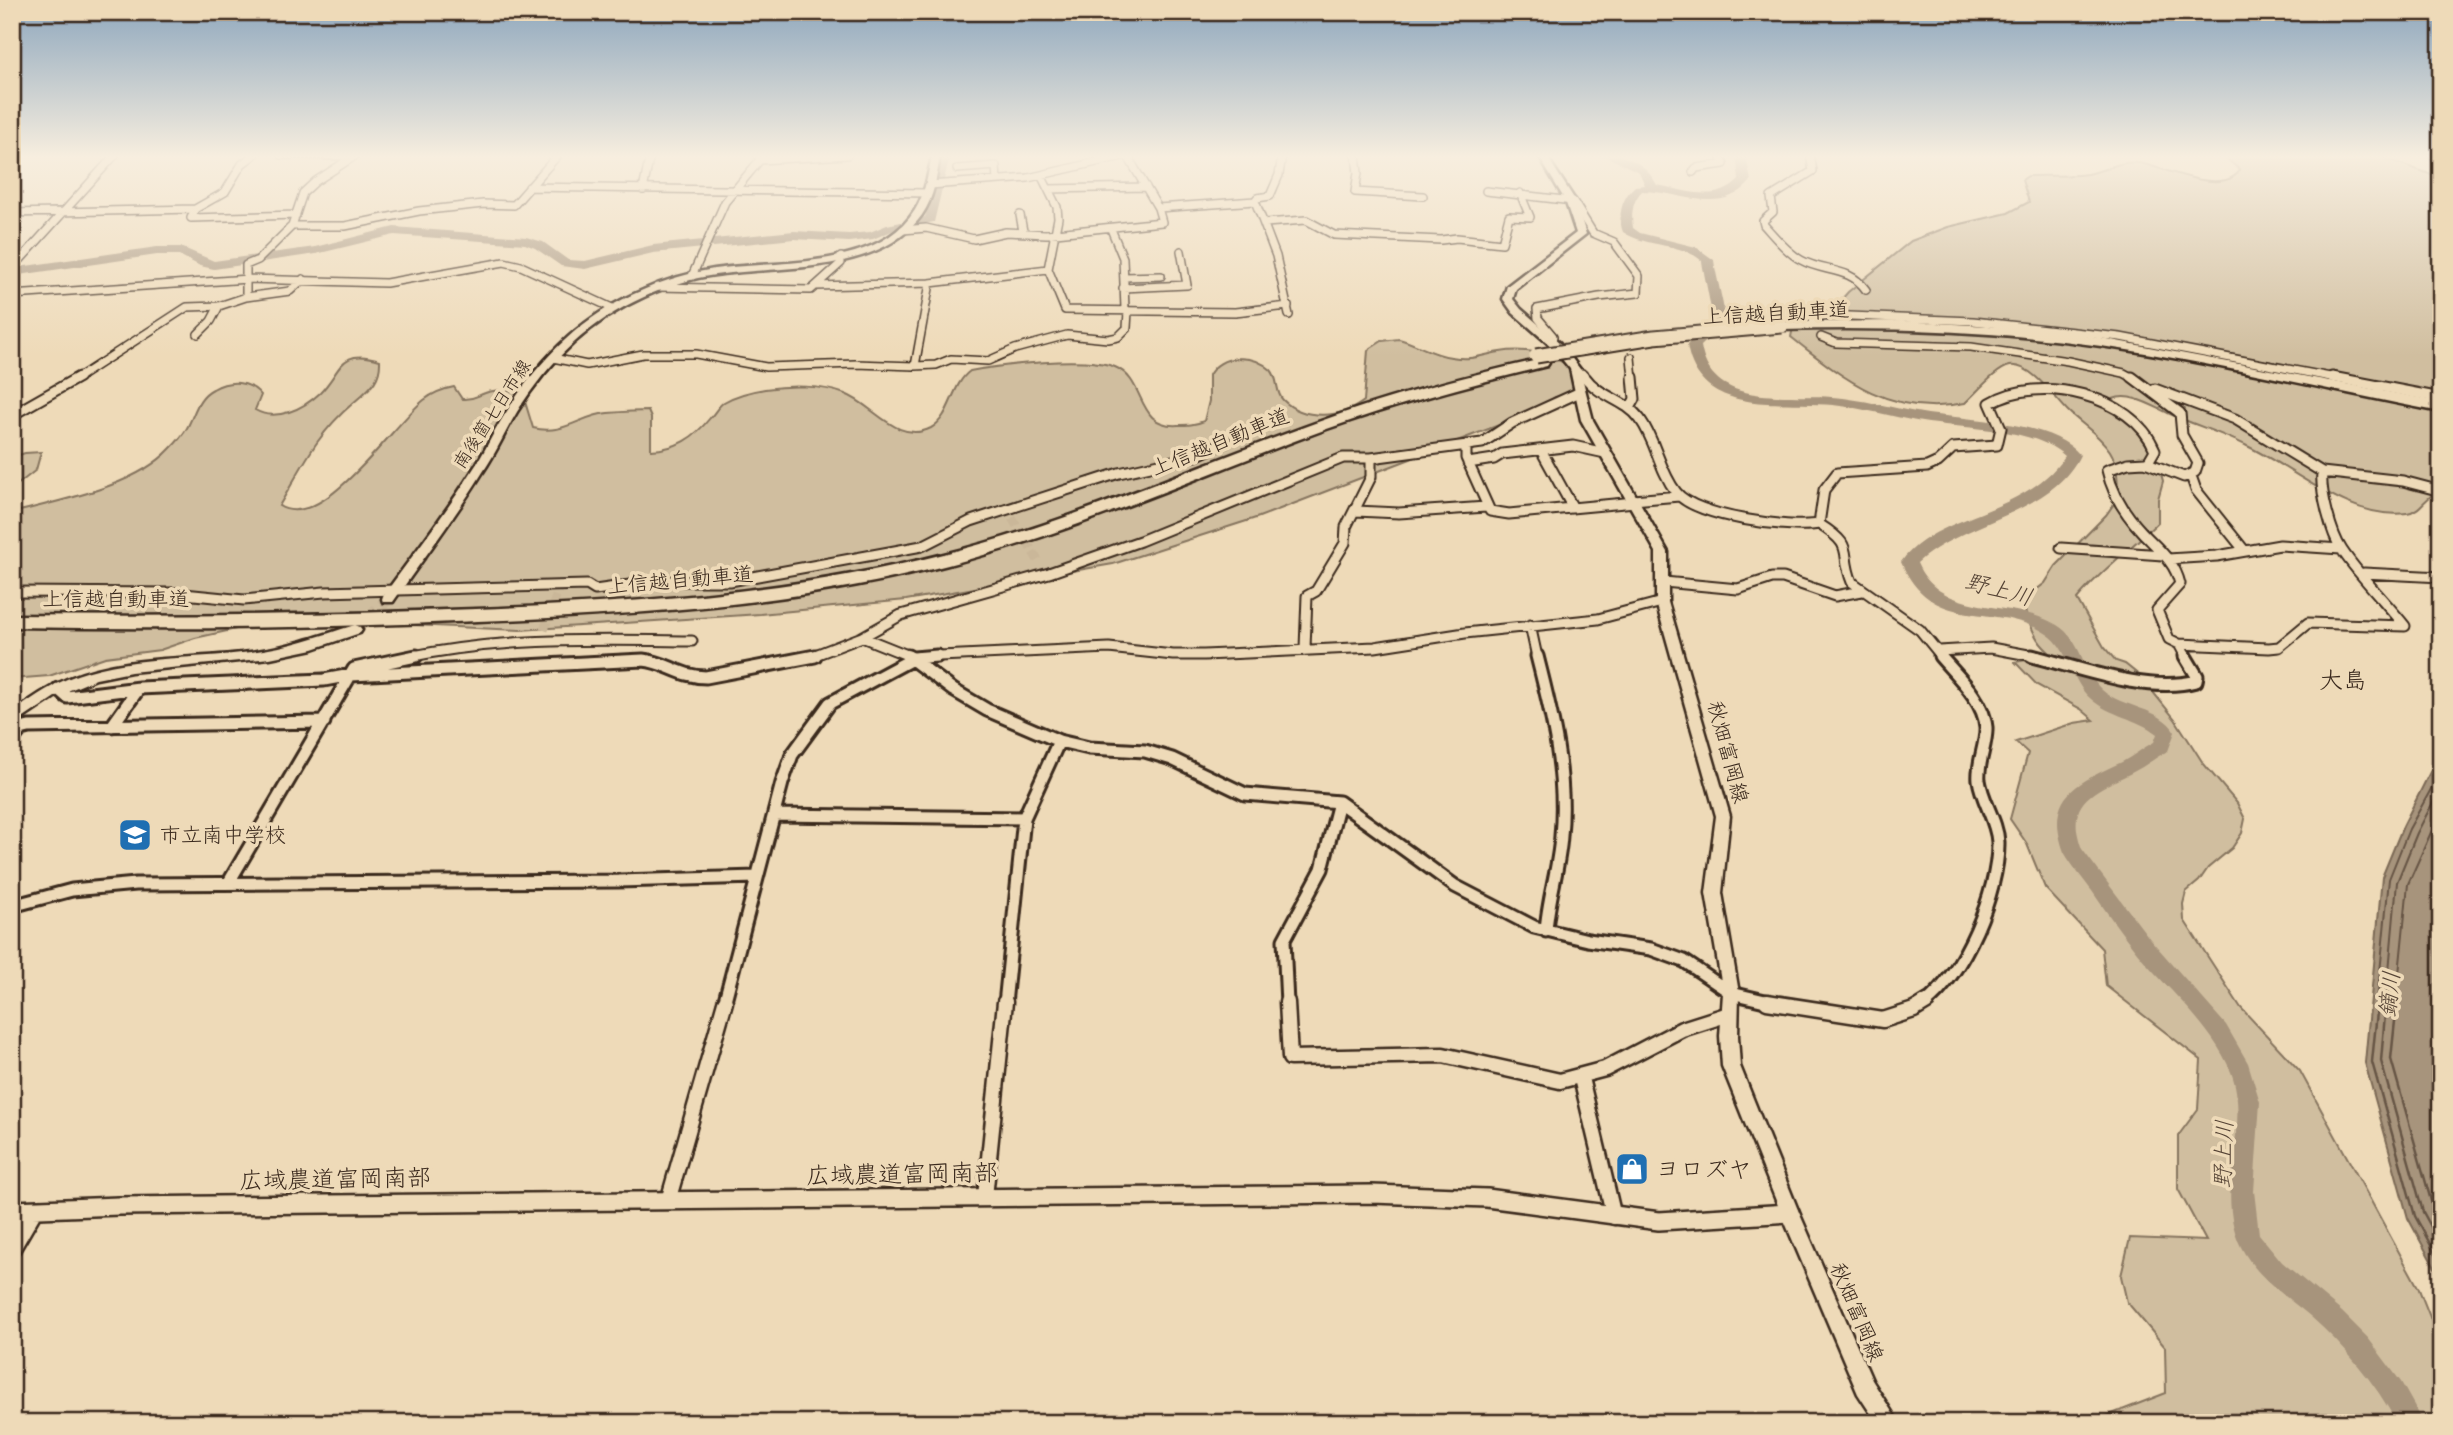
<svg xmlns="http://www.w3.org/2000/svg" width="2453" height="1435" font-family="'Shantell Sans','Klee One',sans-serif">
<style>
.green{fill:#d0be9f;stroke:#86745e;stroke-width:2}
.water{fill:#a7947c;stroke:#7c6a56;stroke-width:2}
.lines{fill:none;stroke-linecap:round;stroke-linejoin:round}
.shore-far1{stroke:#665444;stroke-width:2}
.shore{stroke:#665444;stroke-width:2.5}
.river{fill:#a7947c;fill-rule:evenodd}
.minor-tunnel{stroke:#cab799;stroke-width:9;stroke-dasharray:9 4.5;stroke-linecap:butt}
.secondary-tunnel{stroke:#cab799;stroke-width:12;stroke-dasharray:12 6;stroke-linecap:butt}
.minor-far3-casing{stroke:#3b2a1e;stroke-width:10}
.minor-far2-casing{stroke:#3b2a1e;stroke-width:13}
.minor-far1-casing{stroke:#3b2a1e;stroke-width:17}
.minor-casing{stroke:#3b2a1e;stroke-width:19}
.tertiary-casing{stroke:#3b2a1e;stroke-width:22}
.secondary-casing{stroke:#3b2a1e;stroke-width:5}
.motorway-casing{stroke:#3b2a1e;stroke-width:5}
.minor-far3{stroke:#eedab8;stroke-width:7}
.minor-far2{stroke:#eedab8;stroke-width:9}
.minor-far1{stroke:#eedab8;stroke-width:11}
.minor{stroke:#eedab8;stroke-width:14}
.tertiary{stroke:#eedab8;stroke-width:17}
.secondary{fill:#eedab8;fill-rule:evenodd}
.motorway{fill:#eedab8;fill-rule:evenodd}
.motorway-bridge-casing{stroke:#3b2a1e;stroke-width:17;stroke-linecap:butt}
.motorway-bridge{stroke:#eedab8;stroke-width:13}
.labels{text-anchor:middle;stroke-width:7;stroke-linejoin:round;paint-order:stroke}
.far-street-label{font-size:18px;fill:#3b2a1e;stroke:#eedab8}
.street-label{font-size:21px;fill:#3b2a1e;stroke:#eedab8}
.poi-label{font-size:21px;fill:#3b2a1e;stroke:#eedab8;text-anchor:start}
.water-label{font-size:23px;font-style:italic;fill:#564436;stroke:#eedab8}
.quarter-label{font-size:24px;fill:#3b2a1e;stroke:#eedab8}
.near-poi-label{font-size:24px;fill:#3b2a1e;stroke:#eedab8;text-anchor:start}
.near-street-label{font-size:24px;fill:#3b2a1e;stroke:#eedab8}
</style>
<rect width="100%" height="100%" fill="#eedab8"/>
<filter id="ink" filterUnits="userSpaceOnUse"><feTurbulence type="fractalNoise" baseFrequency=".0143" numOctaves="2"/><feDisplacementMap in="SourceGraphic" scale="14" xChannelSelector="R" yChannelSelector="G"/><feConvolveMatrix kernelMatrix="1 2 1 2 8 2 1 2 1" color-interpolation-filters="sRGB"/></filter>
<g filter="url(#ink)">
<path class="green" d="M2222,155H2376L2441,178V491C2425,495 2422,511 2407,513C2350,521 2294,468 2247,446C2222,433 2194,425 2168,413C2152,406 2131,392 2113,399L2135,426L2159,466L2163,481L2158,499V522C2132,548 2101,570 2077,599L2104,647L2116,661L2125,664L2140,676L2175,719L2203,763L2237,803L2245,819L2242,833L2232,848L2208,868L2199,881L2186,892L2183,904L2184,920L2241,1008L2300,1071L2418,1287L2441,1345V1423H2108L2104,1417L2166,1393L2165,1347L2127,1302L2121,1276L2130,1238L2206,1241L2178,1189V1136L2198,1109L2201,1060L2106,986L2102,949L2045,888L2027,844L2010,819L2028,753L2016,742L2074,723L2094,720L2081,709L2037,685L2015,662L2026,660L2057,666L2055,657C2034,641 2033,630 2023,606L2031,594L2045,583L2056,566L2106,515L2118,498C2118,485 2118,463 2110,451C2098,433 2082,425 2068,411C2055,398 2031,363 2010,366C1997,368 1976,393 1965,403C1892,418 1845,380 1791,337L1793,327L1826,317L1848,292L1911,241L1948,227L2008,213L2029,202L2022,180L2028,176C2047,175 2068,177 2087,174C2106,171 2119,160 2139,163C2164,167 2223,197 2240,170Z
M1399,339C1417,344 1433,355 1451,357C1474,361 1480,355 1500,352C1529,347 1561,355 1581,377L1572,395L1555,397L1533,412L1499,425L1259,517L1113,564L906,600L760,614L520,630L392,624L345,627L340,615L291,617L195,638L160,650L105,657L49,676L12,679V513C61,500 135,487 170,449C176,443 183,435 187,428C195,414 197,397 213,389C229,380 249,380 261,395L255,410C276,422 303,409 320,393C342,371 339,347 380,360C381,383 367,390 352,404C315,436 303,466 279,506C323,533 393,424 424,400C433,393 443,389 454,387L462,399C473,400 476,396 485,393C496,389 510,390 522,392L533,428C564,436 580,415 608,413C621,412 635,411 648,411L651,418V450C676,449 694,438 710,418C715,413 718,406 724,402C736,395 752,391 765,389C789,385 822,385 845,394C873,404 897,445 931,428C951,417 951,385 970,371C1002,365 1086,355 1115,367C1147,380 1135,428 1178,425C1187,425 1195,425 1204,421L1209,401V375C1221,354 1253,353 1271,370C1279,379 1275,392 1283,400C1304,421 1342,418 1364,401L1368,350L1382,341Z
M41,452L36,470L12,489V457L25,453Z"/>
<path class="water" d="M2441,761V1279L2408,1218L2365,1063L2382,877L2403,826L2430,772Z"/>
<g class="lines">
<path class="shore-far1" d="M2377,1004L2389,879L2409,829L2441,771
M2386,1004L2397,882L2417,833L2441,787
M2396,1004L2408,884L2441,810"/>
<path class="shore" d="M2378,1002L2372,1062L2415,1216L2441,1264
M2386,1002L2381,1061L2423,1212L2441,1245
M2397,1002L2391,1059L2433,1208L2441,1223"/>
<path class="river" d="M940,155H950L934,222L894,230L873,239L849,242L794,239L653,253L585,269L561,266L535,248L525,244L394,235L316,254L214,269L200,266L179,255H157L12,276V268L157,247H181L214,261L315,247L394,227L526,237L543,242L568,260L585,261L653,245L794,231L849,234L870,232L887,225L925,217Z
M1603,155C1629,155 1645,163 1657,185C1686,190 1716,204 1739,180L1736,155H1746L1751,181C1721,217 1680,191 1642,191C1632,201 1631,215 1633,228L1640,233L1696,247L1714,260C1715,272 1727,316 1725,321C1721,331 1708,339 1701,346C1711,409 1785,393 1832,397C1862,399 1892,408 1922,413C1964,420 2052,420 2080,455C2051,515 1964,520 1917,563C1941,619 2013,598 2057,625C2082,640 2082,671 2102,690C2122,708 2161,707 2175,732L2168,751C2157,756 2147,765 2135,771C2097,791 2063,798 2082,849L2150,939L2226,1025L2248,1063L2260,1102L2254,1191L2259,1234L2282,1262L2342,1312L2368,1338L2401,1382L2424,1423H2397C2375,1382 2345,1347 2310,1316C2287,1297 2261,1280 2245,1254C2209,1195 2253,1129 2231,1072C2215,1033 2181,1001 2153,971C2131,946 2111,919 2092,891C2083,879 2072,866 2064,852C2044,796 2077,783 2122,762C2133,756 2143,748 2154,742L2157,734C2137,718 2110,716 2091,699C2070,681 2070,649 2047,634C1996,600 1932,635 1901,562C1937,512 2023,517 2065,456C2033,427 1964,429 1922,422C1893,417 1864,408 1833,405C1781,400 1699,418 1687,345C1694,337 1707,330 1712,322C1714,317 1703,271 1702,261C1681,242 1647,248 1623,232C1617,216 1622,197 1635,186L1645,185L1639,172Z"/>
<path class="minor-tunnel" d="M1012,518L1039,562
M544,630L558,591"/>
<path class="secondary-tunnel" d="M355,630L388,599"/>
<defs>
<path id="minor-far3" d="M281,155L354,156
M1356,155L1358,173L1355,192L1423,196
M1810,155L1813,171L1771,197L1773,212L1763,221L1764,225C1775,237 1787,252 1801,260C1824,273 1849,266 1866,290
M2432,155L2441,159
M759,160L847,155
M957,169L996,166L997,180
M1693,172L1696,168L1724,164L1719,155
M1041,175L1057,207L1058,218L1048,269L1065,310L1235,312L1288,306
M929,185L1028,178L1127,155
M529,187L927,193
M1048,189L1146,187
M643,190L650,155
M1486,191L1573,201L1593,233L1614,242L1639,276L1638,293L1599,297L1537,309L1538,318L1553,336L1552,341
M1255,201L1276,256L1289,315
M1158,208L1255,201L1257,198L1270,196L1279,175L1282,155
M195,209L225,192L242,164L254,155
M12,213L195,209L191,218L296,215
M1020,215L1023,231
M1265,223L1306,220L1334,235L1441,240L1457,238L1502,243L1509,216L1530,217L1520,193
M292,226H345L419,211L483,204L514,205L558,155
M1111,229L1123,258L1125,309
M903,230L926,228L974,239L1006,232L1046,234L1162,222L1158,208L1127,155
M12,269L115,155
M692,276L725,202L759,161V155
M1124,277L1161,276
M816,286L930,283L1048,269
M657,287L811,290L841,263V257
M1123,288L1187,285L1181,251
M12,295L248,279L386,283L504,262L521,266L612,308
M246,297V265L258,260L292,226L303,193L316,181L356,155
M1813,320L1814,316L1825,315L1973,321L2120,337L2341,379
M198,334L211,321L219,306
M1821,337L1836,343L1971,347L2068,361L2124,373L2135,379
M1631,357L1633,379
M553,358L587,365L643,354H696L766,367L856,364L915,366L930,283
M915,366L936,365L951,359L988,361L1015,349L1067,335L1108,339L1118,337L1127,328L1128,311
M1576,373H1582L1586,379
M76,379L187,307L219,306L246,297L290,291L303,279"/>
<path id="minor-far2" d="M1585,377C1599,397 1625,399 1640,419C1656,441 1659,470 1676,492C1695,517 1789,529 1819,524C1857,548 1839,550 1852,582L1920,630L1942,657
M2132,377L2180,413L2182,435L2198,463L2195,472L2184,477L2145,462L2128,463L2107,470C2112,493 2126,515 2142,532C2157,548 2175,561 2180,584L2157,610L2169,639L2179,644L2269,648L2279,647L2308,623L2405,626C2385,601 2360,577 2342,550C2331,534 2320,491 2322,472
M2332,377L2441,398
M2155,389L2235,419L2322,472L2403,481L2441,491
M1630,408L1635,399L1633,377
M12,415L79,377
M1466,445V458L1490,511L1509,514L1635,502
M1541,450L1573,508
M1468,463L1494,459L1502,454L1573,446L1605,453
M2191,476L2196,490L2244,550
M1633,500L1679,496
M1356,511L1399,513L1486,507
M1819,524L1824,490L1837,473L1927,467L1938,462L1953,448L1997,445L2001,428L1990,403C2039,373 2133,395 2155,450L2148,462
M2061,548L2163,555
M2168,559L2217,556L2280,545L2341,549
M2364,573L2441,577
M1664,582L1738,589L1772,578H1783L1835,596L1862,591
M12,592L174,593L244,600L324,592L587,585L595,590L658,581H730L922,546L971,521L1119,473L1195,456L1226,442
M1530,625L1537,657
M862,637L912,657
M2179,644L2186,657
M1305,648L1307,596L1316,591L1345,543L1346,527L1371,477V458
M1939,651L1991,648L2039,657
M408,657C503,637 596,640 692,641
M810,657L862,637L901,615L1049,573L1140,541L1343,458H1371L1482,443L1512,423L1580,392
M918,657L1109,648L1173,655H1204L1375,647L1465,633L1598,619L1662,602"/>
<path id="minor-far1" d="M908,656L953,690L987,710L1059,741L1089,748L1145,751L1172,759L1245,794L1339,802L1455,886L1534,927L1588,940L1651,949L1684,961L1731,993L1778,1004
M1537,656C1552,715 1567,773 1561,836C1559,868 1548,899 1546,931
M2032,656C2080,668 2148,694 2196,681L2197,676L2185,656
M58,689L67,697L139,688L324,680L351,675L643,660C667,662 680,677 706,677L815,656
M112,726L139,688
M12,740L21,729L29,727L324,722
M774,815L1024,818
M229,882L354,669L416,656
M12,906L72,890L136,884L618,881L757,877
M724,1004L782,783L792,755L830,703L914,658L937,656
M1005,1004L1024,818L1059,741
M1287,1004L1284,940L1322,869L1339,802
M1924,1004C1964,975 1999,891 1998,842C1997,821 1982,801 1979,780C1977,763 1987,744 1986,727C1984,700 1956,675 1940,656"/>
<path id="minor" d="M1287,1002L1290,1058L1443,1055L1560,1081L1605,1069L1682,1029L1729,1014
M1767,1002L1883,1020L1914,1010L1927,1002
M1581,1078L1614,1217
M985,1197L1005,1002
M668,1201L725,1002"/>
<path id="tertiary" d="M12,1210L119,1206L1372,1194L1487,1198L1659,1221L1790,1213
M12,1247L33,1211"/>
<path id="secondary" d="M932,155H940C937,175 934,198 922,215C878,276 780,265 715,275C691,278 666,287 644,297C590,321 548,362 517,412C505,432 496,453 483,472C455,517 423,559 393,602H383L382,599L383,596C413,555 445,514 472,471C485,452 494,430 507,411C540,358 584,314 643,290C665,280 689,273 714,269C775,260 877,271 915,210C925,194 928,174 932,155Z
M1538,155H1546L1575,200L1586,234L1516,289L1513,299L1521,309L1560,343L1580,369L1593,420L1668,552V602L1730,816L1722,893L1739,993L1738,1036L1740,1066L1798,1210L1872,1380L1899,1423H1877L1858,1394L1781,1213L1722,1066L1720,1036L1723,993L1706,893L1716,816L1656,602V552L1581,420L1570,369L1552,347L1513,313L1503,299L1507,286L1576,233L1565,200Z
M355,625L360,627L362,630L360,633L313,649L270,658L131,672L96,679L58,695L12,726V713C29,700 47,688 67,679C124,655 190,660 251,652C289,647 319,636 355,625Z"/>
<path id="motorway" d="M1902,321L2022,328L2101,338L2441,402V412C2328,390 2215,363 2101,346C1995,331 1889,327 1782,330L1775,326L1782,322Z
M1542,359L1547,360L1549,363L1547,366C1473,384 1399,403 1327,429C1201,475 1078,531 948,565C795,605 636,615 478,621C323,628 168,630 12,627V615C167,617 322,615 476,609C633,603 792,593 944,554C1072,522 1192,467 1315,423C1389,396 1465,376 1542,359Z"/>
</defs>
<use href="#minor-far3" class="minor-far3-casing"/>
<use href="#minor-far2" class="minor-far2-casing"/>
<use href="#minor-far1" class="minor-far1-casing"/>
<use href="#minor" class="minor-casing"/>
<use href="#tertiary" class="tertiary-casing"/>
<use href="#secondary" class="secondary-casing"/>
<use href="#motorway" class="motorway-casing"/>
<use href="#minor-far3" class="minor-far3"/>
<use href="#minor-far2" class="minor-far2"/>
<use href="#minor-far1" class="minor-far1"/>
<use href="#minor" class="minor"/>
<use href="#tertiary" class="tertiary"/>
<use href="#secondary" class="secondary"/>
<use href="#motorway" class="motorway"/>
<defs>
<path id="motorway-bridge" d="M1536,356L1654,337L1782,326"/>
</defs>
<use href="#motorway-bridge" class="motorway-bridge-casing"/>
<use href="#motorway-bridge" class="motorway-bridge"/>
</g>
</g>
<linearGradient id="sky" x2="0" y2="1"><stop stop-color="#8ea7bd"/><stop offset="0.44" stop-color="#f7eedf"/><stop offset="1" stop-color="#f7eedf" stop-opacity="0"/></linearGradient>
<rect width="2453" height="356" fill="url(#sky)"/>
<defs>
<symbol id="school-square" viewBox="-11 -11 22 22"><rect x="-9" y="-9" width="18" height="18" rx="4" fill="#1f6fb2" stroke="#eedab8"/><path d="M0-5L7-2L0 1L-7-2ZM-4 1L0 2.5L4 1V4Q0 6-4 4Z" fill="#fff"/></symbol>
<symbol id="shop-square" viewBox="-11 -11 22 22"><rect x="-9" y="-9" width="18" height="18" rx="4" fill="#1f6fb2" stroke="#eedab8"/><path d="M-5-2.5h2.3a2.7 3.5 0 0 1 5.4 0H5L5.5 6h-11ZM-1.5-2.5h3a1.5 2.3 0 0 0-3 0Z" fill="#fff"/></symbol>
</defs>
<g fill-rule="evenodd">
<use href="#school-square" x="116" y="816" width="38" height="38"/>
<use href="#shop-square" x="1613" y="1150" width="38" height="38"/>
</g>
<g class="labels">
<g class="far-street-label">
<text transform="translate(492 414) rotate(-57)" y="6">南後箇七日市線</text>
</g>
<g class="street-label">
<text transform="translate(1776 313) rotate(-3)" y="7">上信越自動車道</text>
<text transform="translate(1220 442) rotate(-22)" y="7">上信越自動車道</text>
<text transform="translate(680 580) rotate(-5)" y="7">上信越自動車道</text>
<text x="116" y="606">上信越自動車道</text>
<text transform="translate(1728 752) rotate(75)" y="7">秋畑富岡線</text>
<text transform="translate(1857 1312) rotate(67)" y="7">秋畑富岡線</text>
</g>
<g class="poi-label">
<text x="160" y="842">市立南中学校</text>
</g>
<g class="water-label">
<text transform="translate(1999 589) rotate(15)" y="8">野上川</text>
<text transform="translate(2389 994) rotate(-84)" y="8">鏑川</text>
<text transform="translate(2223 1154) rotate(-88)" y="8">野上川</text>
</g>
<g class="quarter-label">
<text x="2343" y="688">大島</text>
</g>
<g class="near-poi-label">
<text x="1656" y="1177">ヨロズヤ</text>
</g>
<g class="near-street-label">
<text transform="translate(902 1174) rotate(-1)" y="8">広域農道富岡南部</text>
<text transform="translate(335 1179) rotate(-1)" y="8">広域農道富岡南部</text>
</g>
</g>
<rect width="2453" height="1435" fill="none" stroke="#eedab8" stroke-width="42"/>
<rect x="21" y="21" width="2411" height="1393" fill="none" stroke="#3b2a1e" stroke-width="2.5" filter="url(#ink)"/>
</svg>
